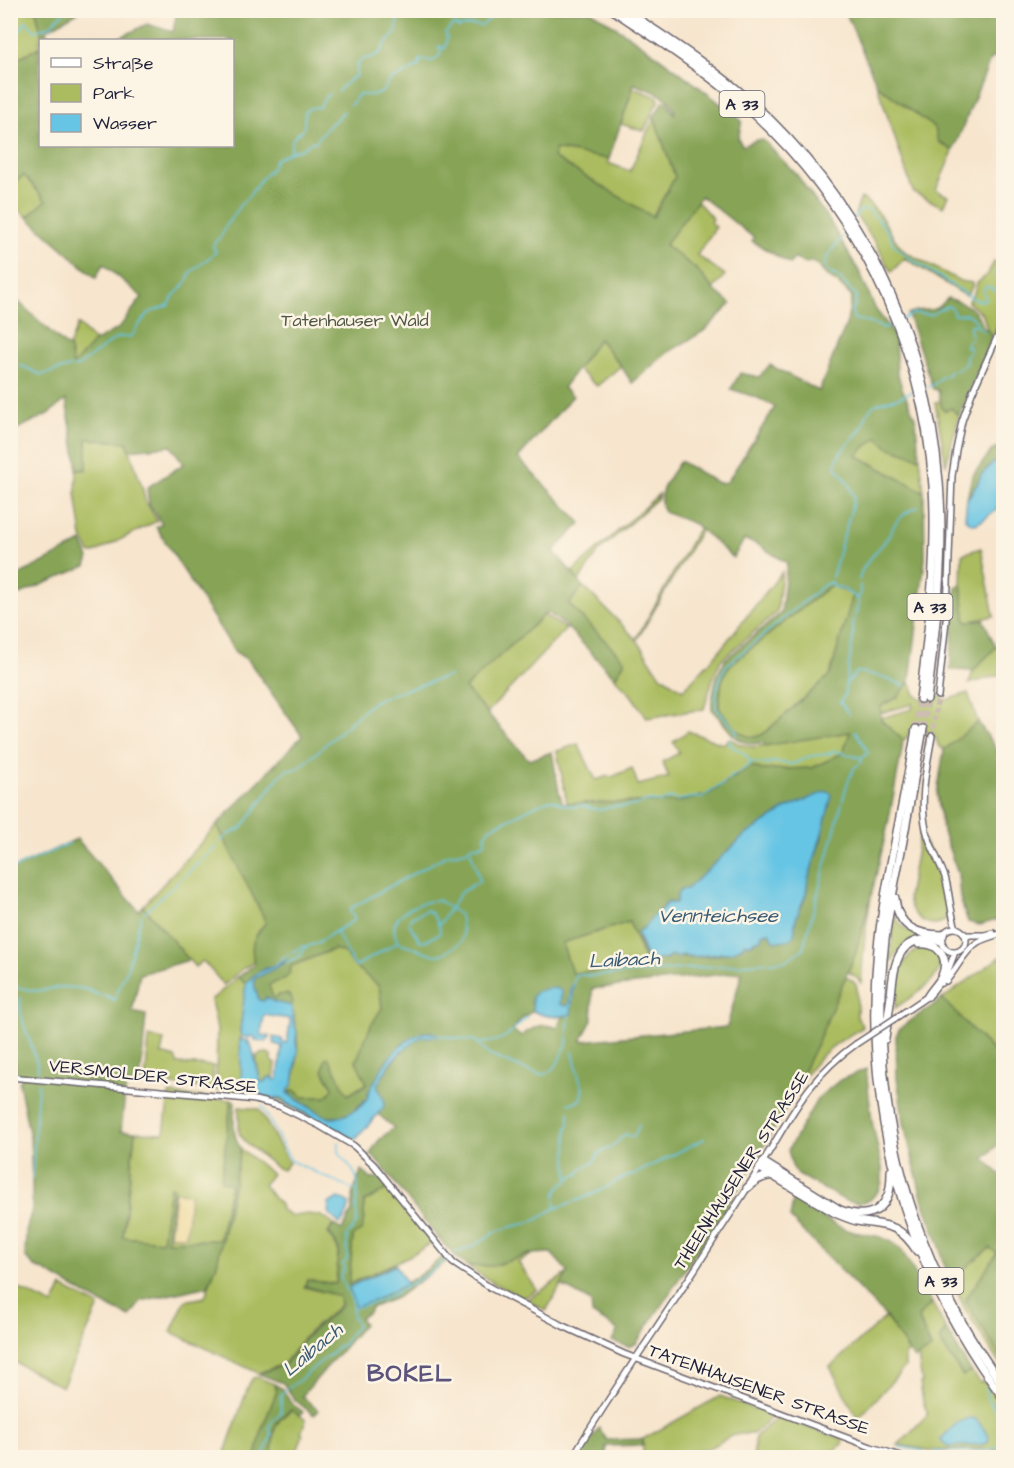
<svg xmlns="http://www.w3.org/2000/svg" width="1014" height="1468" font-family="'Architects Daughter',sans-serif">
<style>
.green{fill:#aabc5f;stroke:#666f4d;stroke-width:1.5}
.forest{fill:#87a456;stroke:#546348;stroke-width:1.5;fill-rule:evenodd}
.sand{fill:#eeda9e;stroke:#887e6c;stroke-width:1.5}
.water{fill:#66c5e4;stroke:#447490;stroke-width:1.5}
.lines{fill:none;stroke-linecap:round;stroke-linejoin:round}
.stream{stroke:#66c5e4;stroke-width:1.5}
.secondary-tunnel{stroke:#ccbeb0;stroke-width:5;stroke-dasharray:5 2.5;stroke-linecap:butt}
.highway-tunnel{stroke:#ccbeb0;stroke-width:7;stroke-dasharray:7 3.5;stroke-linecap:butt}
.secondary-casing{stroke:#6d666e;stroke-width:8}
.highway-casing{stroke:#6d666e;stroke-width:10}
.secondary{stroke:#fff;stroke-width:5}
.highway{stroke:#fff;stroke-width:7}
.secondary-bridge-casing{stroke:#6d666e;stroke-width:8;stroke-linecap:butt}
.secondary-bridge{stroke:#fff;stroke-width:5}
.labels{text-anchor:middle;stroke-width:5;stroke-linejoin:round;paint-order:stroke}
.shield{fill:#fcf5e5;stroke:#63616e;stroke-width:1.5}
.shield-label{font-size:16px;font-weight:bold;fill:#22223b}
.park-label{font-size:18px;fill:#525848;stroke:#fcf5e5}
.street-label{font-size:18px;fill:#22223b;stroke:#fcf5e5}
.water-label{font-size:20px;font-style:italic;fill:#3a5b76;stroke:#fcf5e5}
.district-label{font-size:24px;font-weight:bold;letter-spacing:1.5px;fill:#5c547c;stroke:#fcf5e5}
</style>
<rect width="100%" height="100%" fill="#fcf5e5"/>
<filter id="ink" filterUnits="userSpaceOnUse"><feTurbulence type="fractalNoise" baseFrequency=".0167" numOctaves="2"/><feDisplacementMap in="SourceGraphic" scale="12" xChannelSelector="R" yChannelSelector="G"/><feConvolveMatrix kernelMatrix="1 2 1 2 8 2 1 2 1" color-interpolation-filters="sRGB"/></filter>
<filter id="wash" filterUnits="userSpaceOnUse"><feTurbulence type="fractalNoise" baseFrequency=".008" numOctaves="4" result="noise"/><feDisplacementMap in="SourceGraphic" scale="24" xChannelSelector="R" yChannelSelector="G"/><feGaussianBlur stdDeviation="1.35" result="paint"/><feColorMatrix in="noise" values="0 0 0 0 0 0 0 0 0 0 0 0 0 0 0 0 0 1.4 0 .05"/><feComposite in="paint" operator="in"/></filter>
<g filter="url(#wash)">
<rect width="100%" height="100%" fill="#f7e5cd"/>
<path class="green" d="M11,11H36L43,40H40V47L18,58L12,38Z
M877,85L935,128L938,141L953,151L936,190L948,196L943,207L913,192Z
M633,88L658,97L659,101L656,105L644,131L621,124Z
M654,117L675,177L652,217L553,158L554,149L609,159L608,163L630,171Z
M24,175L46,201L27,217L11,203V186Z
M861,198C884,211 887,234 905,252L960,281L972,283V287L966,296L905,258L891,272L875,242L855,214Z
M697,201L713,219L711,223L716,227L697,255L725,275L713,289L695,268L665,245Z
M1001,257H1003V311L992,338L987,329L983,315L968,302L974,293L977,283L987,275L994,262L998,261Z
M78,324L95,341L73,366L69,346Z
M599,339L621,366L597,386L577,369Z
M941,401L942,409L951,408L959,416L946,465L935,402Z
M877,437L888,447L920,458L924,492L856,455Z
M87,439L127,442L143,490L145,500L157,521L94,553H90L82,537L76,493L77,470H84L87,469Z
M659,494L658,498L598,552L579,581L572,572Z
M699,527L701,529L637,640L655,668L663,677L683,690L716,655L782,572L777,612L721,660L714,675L704,709L647,718L631,695L615,678L625,661L569,604L583,586L636,639Z
M981,548L994,616L966,622L961,584L962,554Z
M831,585L853,595L830,675L762,735C741,743 730,723 719,708V704L722,681L725,673L730,665Z
M544,615L566,629L487,713L464,688Z
M1003,639V674L969,684L973,671Z
M910,681L915,695L923,700L943,695V701L968,693L978,722L944,750L938,745L936,738L920,728L910,730L907,738L903,740L881,720V718L912,709L913,704L881,713V705L898,697Z
M688,731L723,744L730,738L739,744L753,747L851,731L843,753L812,768L762,770L752,766L707,795L677,802L567,803L557,751L578,744L596,780L608,776L612,777L632,768L638,785L669,777L662,762L679,753L673,742Z
M217,825L266,922C255,936 250,943 254,962L242,969L224,985L203,961L195,967L143,906Z
M920,833C930,854 953,896 946,920C928,931 910,916 908,897Z
M871,897L865,934L861,983L855,976L848,972L855,955Z
M895,916C902,929 912,935 926,936C908,941 901,944 892,961H889Z
M629,922L646,964L601,971L572,973L561,943Z
M334,949L345,953L354,966L379,986L382,1008L356,1061L367,1083L348,1095L324,1073L333,1087V1089L326,1097H303L294,1090L288,1094L287,1093C298,1080 298,1049 297,1033C296,1026 293,1021 294,1014L272,1000L265,973L297,964Z
M921,949C927,949 934,949 938,956C950,976 909,998 895,1008C898,988 897,955 921,949Z
M1003,955V1061L942,999Z
M238,977L246,984L240,1031L241,1036L242,1086L277,1099L282,1098L342,1134L279,1101L244,1093L224,1092L216,1090L217,1029L211,1000Z
M845,977C851,979 855,981 857,987V1017L863,1027C847,1037 830,1046 818,1060C802,1077 791,1099 780,1119L818,1041Z
M149,1037L164,1040L161,1054L175,1058L178,1064L213,1066V1089L145,1082Z
M268,1053L272,1056V1062L276,1063L274,1077H269L267,1081L261,1082L256,1061L257,1060L256,1056L259,1055V1054Z
M169,1094L231,1100L221,1181L231,1184L219,1240L167,1241L174,1188L170,1187L162,1242L123,1237L135,1132L164,1133Z
M239,1107L259,1109L289,1163L283,1170L277,1168L246,1143L239,1133Z
M241,1149L272,1174L263,1185L281,1206L280,1209L292,1216L308,1214L322,1216L333,1224L328,1233L338,1249L336,1284L307,1280L304,1287L339,1296L340,1305L305,1336L284,1364L258,1373L171,1332L185,1301L205,1297L217,1264Z
M389,1188L432,1243L411,1255L349,1285L353,1236L364,1218V1202Z
M990,1247L998,1253L1000,1355L1003,1353V1377L1000,1371L1001,1368L1000,1365L965,1309L951,1279Z
M530,1254L531,1255L518,1262L537,1290L524,1298L495,1284L467,1266H493Z
M568,1273L546,1311L527,1300Z
M13,1286L53,1305L62,1287L99,1306L62,1387L11,1360L10,1291Z
M932,1303L946,1329L939,1340L963,1376L971,1371L980,1382H985L997,1399L994,1403L1003,1415V1450L993,1451L985,1449L933,1451L898,1445L928,1414L923,1402L920,1383L922,1382L918,1357L931,1348L918,1316Z
M886,1317L909,1352L905,1355V1367L858,1419L830,1367Z
M257,1377L274,1384L277,1391L262,1429L256,1457L223,1458L249,1384L253,1378Z
M720,1396L773,1416L753,1434H735L709,1448L658,1457H643V1439Z
M292,1410L306,1420L301,1433L303,1435L295,1457L272,1458C273,1436 271,1422 292,1410Z
M778,1417L843,1439V1444L825,1457L766,1458L753,1456L756,1436Z"/>
<path class="forest" d="M11,11L12,38L18,58L40,47V146H232V40H115L147,24L173,32L177,11H591C644,44 694,82 742,121L738,139L743,146L756,140H763L797,175L830,222L859,271L876,310L890,328L895,339L897,372L902,388L915,417L920,458L888,447L877,437L856,455L924,492L925,559L910,681L898,697L881,706V720L903,740L902,750L888,824L871,897L855,955L818,1041L780,1119L744,1180L636,1344L628,1347L612,1341L618,1330L592,1314L591,1302L561,1285L568,1272L551,1253L530,1254L492,1266H467L458,1259L438,1238L388,1174L371,1154C375,1142 384,1135 394,1128L378,1114C388,1102 383,1098 377,1085C387,1068 403,1043 423,1036C428,1035 433,1036 438,1036V1034L430,1032L402,1045L387,1060L368,1093L367,1099L349,1114L340,1117H326L288,1094L294,1090L303,1097H326L333,1089V1087L323,1070L325,1059L328,1057L348,1095L367,1084L356,1061L371,1025L382,1008L379,986L354,966L345,953L334,949L291,966C290,980 281,980 270,984L269,986L273,997L277,998L278,995L287,994L291,997L293,1002L292,1006L274,1002L266,997L264,1001L259,1000L255,988L254,979L288,960C273,966 255,970 246,984L238,977L254,965C250,943 252,939 266,922L217,825L302,736L248,660L235,652L156,527L162,524L149,504L147,489L148,487L184,464L171,446L129,450L127,442L87,439V469L77,470V462L66,400L48,414L11,432L10,294L65,345L69,346L73,365L95,341L119,328L142,297L103,264L96,278L27,217L46,201L24,175L11,186ZM634,84C651,91 674,95 675,115L667,102L663,101L654,117L675,177L653,217L553,157L555,149L609,159ZM701,196L754,238L752,241L790,264L794,258L803,263L812,262L816,264L827,276L839,284L852,297L847,322L819,391L770,365L759,377L740,373L731,389L758,398L775,407L727,482L718,483L680,461C670,477 654,493 664,512L695,524L733,558L744,540L757,544L787,563L781,613L726,659L717,676L712,700V709L733,735L742,741L753,744L763,742L765,746L850,732L843,753L812,768L762,770L752,766L707,795L677,802L563,803L559,792L552,752L529,760L465,688L547,612L567,627L615,678L625,661L569,604L583,586L554,551L581,523L518,458L573,396L563,388L599,339L621,366L632,383L667,353L704,331L731,304L713,289L695,268L665,245ZM831,585L853,595L830,675L762,735C741,743 731,722 719,708V704L722,681L725,673L730,665ZM787,808L822,833V837L807,881V890L802,906L799,908L796,918L794,934L771,935L766,932L762,934L761,938L750,945L745,942C737,954 710,957 695,957C687,957 682,955 675,958L672,955L665,960L659,959L653,962L646,959C644,950 637,941 637,932L646,926L658,911L669,902L676,903C677,896 677,889 687,890L744,836ZM629,922L646,964L601,971L572,973L562,943ZM742,972L727,1027L581,1041L592,1020V989ZM572,985H574L569,1015L561,1017L558,1028C542,1021 534,1028 520,1036L513,1030L522,1018L533,1011L531,999L562,992L560,1003L562,1006H569Z
M36,11V10L80,11L46,30L48,40H43Z
M845,11L997,10L1003,13V57L991,58L953,151L938,141L935,128L877,85Z
M948,298C967,304 978,309 984,329H987L992,338L959,416L951,408L946,411L942,409L938,390L933,389L908,314C927,305 930,318 948,298Z
M1000,446L1003,447V464L999,461L981,475L978,483L967,499L972,476L992,450Z
M82,542L89,558L86,566L11,598V579Z
M961,584L966,622L983,619L996,647L973,671L950,670L956,587Z
M978,722L1003,759V918L980,925L968,922L960,898L958,874L943,832L937,794L944,750Z
M77,839L139,911L143,906L189,960L140,974L132,1012L146,1015L140,1082L126,1085L121,1131L135,1132L123,1237L162,1241L170,1187H174L167,1241L219,1240L231,1184L221,1181L231,1100L235,1102C234,1121 231,1132 241,1149L217,1264L208,1286L141,1301L130,1317L95,1300L43,1270L35,1267L25,1257L26,1231L32,1209V1181L30,1138L19,1083L21,1080L20,1075L17,1073L11,1048L10,870Z
M942,999L1003,1061V1139L984,1159L1003,1177L1004,1353L999,1355L965,1300L997,1253L990,1248L951,1279L942,1260L940,1247L922,1198L904,1124L897,1078L896,1036L900,1028Z
M866,1069L872,1121L882,1168V1182L879,1190L870,1200L859,1203L846,1201L798,1175L792,1166L788,1150L818,1098L840,1080Z
M362,1170L371,1179L380,1177L389,1188L364,1202V1218L362,1230L353,1236L349,1284L395,1263L396,1265L350,1287L373,1301L417,1277L443,1257L447,1261L396,1298L370,1308V1311L360,1318L364,1324L302,1396L318,1410L314,1415L295,1400L283,1383L259,1374L285,1364L306,1337L341,1306L339,1296L305,1286L307,1280L336,1284L339,1249L329,1232L334,1225L342,1230L352,1212L353,1192Z
M794,1195C810,1207 826,1222 845,1229C865,1237 884,1232 901,1249L932,1303L918,1317L931,1349L914,1359L886,1317L790,1218Z
M946,1329L971,1371L963,1376L939,1340Z
M274,1384L283,1389L291,1403L303,1412L300,1416L291,1410C271,1422 273,1436 272,1457H256L262,1429L277,1391Z
M599,1428L607,1440L643,1439V1445L606,1446V1457H578Z"/>
<path class="sand" d="M175,1191L190,1194L186,1236H170Z"/>
<path class="water" d="M999,461L1003,464V503C997,508 981,524 974,524C970,524 968,521 965,518L967,499L978,483L981,475L993,463Z
M824,792H829L832,795C825,824 817,852 808,880C807,884 807,889 806,893C803,903 798,910 796,919C794,924 796,932 793,937C788,941 781,941 775,941L769,933L766,932L762,934L761,939L754,941L752,944H748L745,943L742,947L732,952L693,957L683,955L675,958L672,955L665,960L659,959L653,962L648,961L637,933L646,926L652,917L664,907L666,903H676C677,896 677,889 687,889L744,836L787,808Z
M288,960V961L254,979L255,988L259,1000L264,1001L266,997L274,1002L292,1006L294,1023L297,1031L296,1043L298,1051L293,1084L287,1093C295,1098 322,1117 331,1118C342,1118 361,1109 367,1099C368,1096 368,1093 370,1090C373,1084 377,1077 381,1070C390,1054 419,1023 438,1035V1036L421,1037L402,1051L391,1062L377,1085L385,1103L383,1108L356,1139L346,1135H343L342,1132L286,1103L282,1098H272L244,1092L242,1087L240,1039L249,1041L248,1044H251L261,1082L267,1081V1078L274,1077V1080L278,1079L282,1046L275,1044L273,1041V1037L282,1039V1042L287,1043L290,1024V1019L264,1015L261,1035L269,1036L268,1039L265,1042L255,1040V1037L250,1036L249,1038L241,1036L240,1031L246,984C255,970 273,967 288,960Z
M572,985H574L571,1014C560,1018 544,1017 533,1011C533,1006 530,1000 533,995C536,990 552,987 558,989C559,990 561,991 562,992L560,1003L562,1005L568,1006Z
M338,1198L345,1200L349,1203C349,1212 346,1218 340,1224L330,1215L328,1204Z
M396,1265L407,1284L373,1301L355,1307L349,1287Z
M970,1418L976,1419L989,1436L988,1442L985,1444L948,1447L941,1440L942,1438L959,1421Z"/>
<g class="lines">
<path class="stream" d="M10,35L18,34L26,21L35,31L51,26L56,19L66,10
M338,91L348,81L356,76L357,65L359,62L364,59L373,57L381,52L384,45L396,33L398,19L403,10
M350,105L354,101L358,95H371L381,93L391,79L399,77L419,66L420,60L433,61L441,54L439,46L445,49L447,37L445,33L453,25H456L458,28C461,26 478,24 481,26L501,10
M291,151C290,142 293,135 302,131L304,126L305,112L310,108L320,107L324,99L329,94
M854,218L860,210H868L878,219L890,235L893,244L908,257L974,299L980,301L986,299L983,291L985,287H989L998,292L1004,289
M847,230C842,239 817,262 827,271C830,274 836,275 839,278C846,284 849,291 857,295L855,306L851,311L855,320H861L885,328L893,323
M1004,266L997,268L995,272C996,276 1001,279 1004,283
M903,319L914,313L931,315L938,310L948,306L952,308L954,315L967,314L976,320V325H970L971,340L968,341L966,345V347L970,348V352L966,355V363L957,370L950,371L947,376H941L940,379L933,385L926,387
M976,325L985,332
M1004,353L1002,357L1004,360
M73,367H77L113,340L119,337H129L133,335L137,327L149,313L169,305L174,295L184,286L191,272L216,252L213,247L214,243L222,235L226,225L237,211L239,206L249,196L262,178L272,168L275,160L291,151L300,150L311,142H316C322,129 336,122 344,111
M10,369L16,368L20,365L41,375L70,367
M832,577C836,566 838,554 841,544C846,528 851,513 854,497L848,483L835,465C839,449 854,440 862,427C867,419 864,413 873,406C880,401 892,400 900,397C905,395 909,393 913,391
M859,580C860,566 880,549 888,537C892,532 893,525 898,520C903,515 910,509 918,507
M858,598L860,595V585
M847,683L857,672H860L883,677L905,686
M389,695L449,676
M716,708C715,694 719,678 726,666L824,585L831,582L835,588L839,587L857,598L859,602L853,625V639L845,690V695L840,702L849,714
M717,709L737,731L736,735
M750,762L765,764L774,762L793,764L810,756L828,754L834,751L861,758
M228,835L242,828L278,778L286,770L296,769L306,762L373,702L386,696
M220,842L225,837
M10,870L70,843
M427,910C434,914 440,925 440,932L439,934L423,942H421L409,924L411,918Z
M145,912L217,846
M439,925L461,892L480,881L470,850
M336,931L354,966H356L398,942L432,954L439,955L445,953L461,942L463,935L460,915L438,900C417,902 383,915 398,942
M286,962L300,956L306,947L317,943L354,920V917L350,912L351,908L447,855L466,851L472,846H478L485,843V836L489,828C500,823 512,818 523,812C531,809 544,799 553,800C559,801 555,802 561,804C566,805 570,804 575,807L579,805L599,810L616,806L621,807L637,805L643,802L652,801L660,802L671,798L678,800L696,797L702,798L716,788L723,784L729,778L738,773L749,765L750,762C746,750 735,752 729,742L731,739
M275,966C282,956 293,952 303,946L305,947
M10,986L36,991L61,987L79,988L88,990L96,994L107,996L114,1000L127,970L141,916
M573,986L576,974L592,976L785,961L803,949L847,784L854,768L861,763L862,758L868,753C867,748 858,736 855,731
M21,997C16,1020 37,1049 38,1072
M436,1035L476,1041L489,1055L524,1069L539,1074H546L556,1066L567,1044L569,1015
M480,1043C504,1042 511,1033 527,1017
M569,1104L580,1100L583,1089L579,1078L573,1052
M262,1106L291,1161L356,1191
M32,1179L38,1083
M569,1179L574,1175H578L582,1168L593,1163L599,1153L612,1147L625,1134L628,1135L631,1137H634L639,1125
M555,1197C556,1189 563,1184 569,1179L567,1166V1128L569,1124V1112
M556,1208C571,1203 586,1198 601,1190C612,1185 622,1176 635,1174L704,1139
M455,1253C461,1251 468,1249 473,1246C480,1242 486,1237 493,1233C506,1227 518,1226 531,1222C540,1219 547,1212 556,1208L555,1201
M353,1308C386,1303 406,1286 434,1270L436,1267L440,1265L446,1259
M990,1385L986,1391L988,1400L1004,1422
M899,1447L924,1451
M933,1452L986,1451L1004,1444
M264,1458L263,1455L272,1435L269,1427L273,1420L281,1413V1395L284,1391L297,1382L326,1357L330,1355L337,1347L344,1344L350,1333L357,1327V1323L353,1317L352,1300L340,1277L344,1269L343,1264L347,1260V1235C350,1232 354,1229 356,1224C358,1218 356,1212 356,1206C357,1196 360,1184 355,1174C348,1161 336,1157 339,1142"/>
</g>
</g>
<g filter="url(#ink)">
<g class="lines">
<path class="secondary-tunnel" d="M932,736L938,696"/>
<path class="highway-tunnel" d="M916,729L920,699
M923,729L927,699"/>
<defs>
<path id="secondary" d="M938,696L947,611L952,476L956,450L962,421L972,393L1004,322
M932,736C927,766 919,798 926,829C930,846 939,861 945,877C950,894 950,911 956,928
M942 940a12 12 0 1 1 24 0a12 12 0 1 1-24 0Z
M966,935H985L993,933
M946,981C957,969 964,951 978,942C985,938 994,936 1002,933
M941,983L946,976L955,952
M894,1019L931,994
M10,1077L237,1098L255,1100L279,1106L320,1126L354,1146L374,1165L453,1263L491,1288L563,1326L624,1354L871,1447L907,1458
M572,1458C618,1381 671,1309 718,1233C734,1209 750,1185 764,1160C793,1113 809,1077 856,1044"/>
<path id="highway" d="M613,10C657,40 702,69 742,103C853,200 923,339 933,486C937,557 929,629 920,699
M625,10C666,38 709,65 747,98C858,196 927,334 939,482C945,554 936,628 927,699
M916,729C911,760 905,791 899,822C891,864 882,905 878,947C862,1112 905,1266 1004,1399
M923,729C916,768 909,807 902,846C896,877 889,908 885,940C871,1059 892,1182 945,1290C961,1324 982,1356 1004,1387
M895,898C898,927 916,935 943,935
M919,944C938,942 950,957 942,976C939,983 932,989 928,996
M885,1039C887,1024 889,1010 891,996C894,962 898,932 942,941
M763,1162L840,1210C859,1217 880,1217 888,1195C891,1188 891,1179 891,1171
M760,1168L835,1213C842,1216 849,1219 857,1221C887,1226 898,1222 917,1251
M747,1188C756,1180 761,1177 773,1175"/>
</defs>
<use href="#secondary" class="secondary-casing"/>
<use href="#highway" class="highway-casing"/>
<use href="#secondary" class="secondary"/>
<use href="#highway" class="highway"/>
<defs>
<path id="secondary-bridge" d="M856,1044L894,1019"/>
</defs>
<use href="#secondary-bridge" class="secondary-bridge-casing"/>
<use href="#secondary-bridge" class="secondary-bridge"/>
</g>
</g>
<g class="labels">
<g class="shield">
<rect x="719.5" y="91" width="45" height="26" rx="4.5"/>
<rect x="907.5" y="594" width="45" height="26" rx="4.5"/>
<rect x="918.5" y="1268" width="45" height="26" rx="4.5"/>
</g>
<g class="shield-label">
<text x="742" y="110">A 33</text>
<text x="930" y="613">A 33</text>
<text x="941" y="1287">A 33</text>
</g>
<g class="park-label">
<text x="355" y="326">Tatenhauser Wald</text>
</g>
<g class="street-label">
<text transform="translate(153 1076) rotate(6)" y="6">VERSMOLDER STRASSE</text>
<text transform="translate(741 1170) rotate(-57)" y="6">THEENHAUSENER STRASSE</text>
<text transform="translate(759 1389) rotate(20)" y="6">TATENHAUSENER STRASSE</text>
</g>
<g class="water-label">
<text x="718" y="922">Vennteichsee</text>
<text transform="translate(624 959) rotate(-3)" y="7">Laibach</text>
<text transform="translate(312 1349) rotate(-40)" y="7">Laibach</text>
</g>
<g class="district-label">
<text x="410" y="1381">BOKEL</text>
</g>
</g>
<rect width="1014" height="1468" fill="none" stroke="#fcf5e5" stroke-width="36"/>
<rect x="39" y="39" width="195" height="108" fill="#fcf5e5" stroke="#a5a1a1" stroke-width="1.5"/>
<rect x="51" y="58" width="30" height="9" fill="#ffffff" stroke="#a5a1a1" stroke-width="1.5"/>
<text x="93" y="69" font-size="18" fill="#22223b">Straße</text>
<rect x="51" y="84" width="30" height="18" fill="#aabc5f" stroke="#a5a1a1" stroke-width="1.5"/>
<text x="93" y="99" font-size="18" fill="#22223b">Park</text>
<rect x="51" y="114" width="30" height="18" fill="#66c5e4" stroke="#a5a1a1" stroke-width="1.5"/>
<text x="93" y="129" font-size="18" fill="#22223b">Wasser</text>
</svg>
